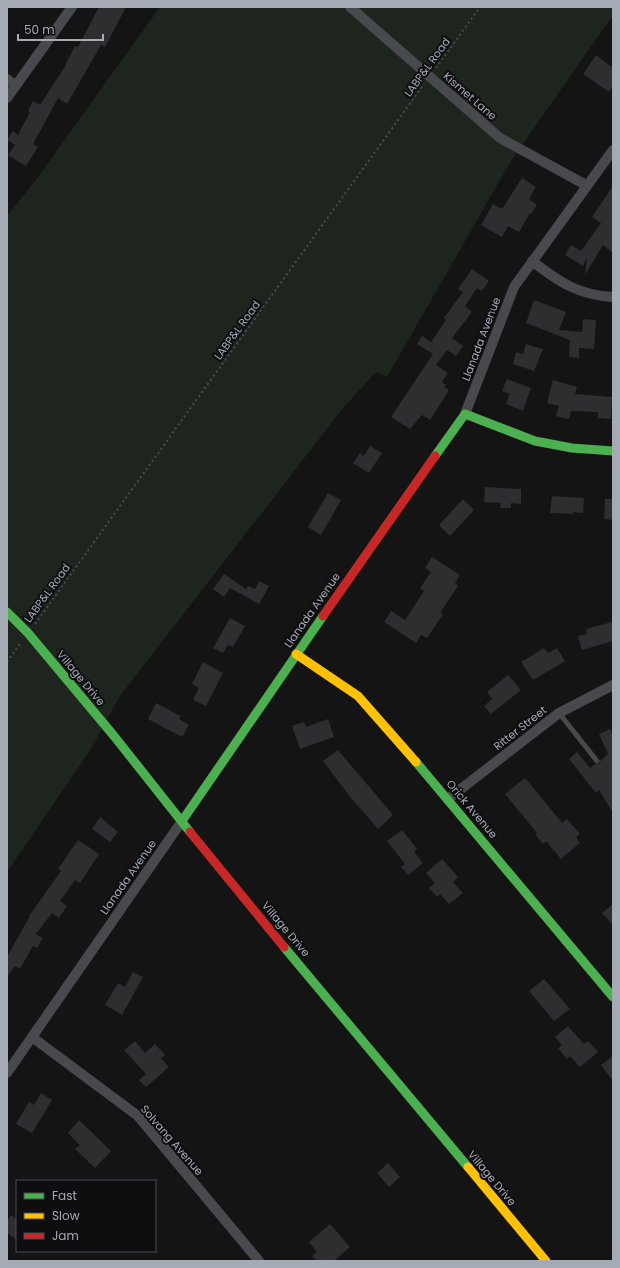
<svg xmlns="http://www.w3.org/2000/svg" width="620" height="1268" font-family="Poppins,sans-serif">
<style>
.green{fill:#1e241e}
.building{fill:#2e2e30}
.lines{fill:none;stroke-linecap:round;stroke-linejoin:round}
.path{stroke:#4a4b4f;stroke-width:2;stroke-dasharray:2 3;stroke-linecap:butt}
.lane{stroke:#48494d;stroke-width:5}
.street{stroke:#48494d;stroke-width:10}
.fast{stroke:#4caf50;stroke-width:9}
.slow{stroke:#ffc107;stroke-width:9}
.jam{stroke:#c62828;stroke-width:9}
.labels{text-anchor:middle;stroke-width:4;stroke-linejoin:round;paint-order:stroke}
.street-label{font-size:11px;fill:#a5abb5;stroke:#0e0e10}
</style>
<rect width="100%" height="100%" fill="#141414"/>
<path class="green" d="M160,7H613V15L511,161L387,377L376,372L343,408L120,696L91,749L7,872V216L35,181Z"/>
<path class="building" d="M99,7H126L105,47L101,45L67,104L58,98L33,144L38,147L26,166L8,155L15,145L7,140L13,131L18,135L30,112L28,111L33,101L40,105L66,65H65L75,46L78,47Z
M596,55L613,68V86L609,92L583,74Z
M522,178L536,187L529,199L537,205L531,214L530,213L519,232L508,226L502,237L481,225L493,204L502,209Z
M613,186V253L603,245L585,275L587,258L583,266L565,255L571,245L581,251L601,223L592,217Z
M472,269L489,281L482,291L477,288L465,306L472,312L452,338L463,346L456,356L447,350L436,365L448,373L442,382L446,385L444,387L449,390L430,420L422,415L410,429L391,417L433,354L417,344L422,336L431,342L446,320L444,318L463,292L458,289Z
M534,300L566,312L559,330L582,332L583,319L596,320L594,349L579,348V358L569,357L570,340L526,323Z
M526,344L543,349L534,371L513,364L516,352L523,354Z
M507,379L531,388L523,411L506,404L510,394L502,391Z
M553,380L577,387L575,394L612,397L611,419L598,418V412L571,411L569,419L556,416L559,406L547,403Z
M370,446L382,453L369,473L353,463L360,453L364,456Z
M485,487L521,489V504L511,503V508H500L501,503L484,502Z
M328,493L341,500L321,535L308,527Z
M552,496L584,498L583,513L573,512V514L550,513Z
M463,499L474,510L450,536L439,525Z
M605,499H613V520L604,519Z
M432,557L460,575L455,583L458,586L440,613L443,614L427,638L421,635L416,643L384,622L391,611L405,620L424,591L420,588L431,572L425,568Z
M224,574L246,589L248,586L255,589L259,581L269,586L259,604L230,588L224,597L213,589Z
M230,618L245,626L233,647L228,645L223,653L213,648Z
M612,622L613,641L582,650L578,636L587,634L586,629Z
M544,648L548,653L557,648L565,661L533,680L521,662Z
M203,662L223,673L206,706L193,700L199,688L192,684Z
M508,675L521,690L491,714L484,706L492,699L487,692Z
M156,703L181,716L179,719L189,725L182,737L148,719Z
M328,719L334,737L300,749L292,726L304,722L306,727Z
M610,729L613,736V813L599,790L596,793L569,759L577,752L590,768L595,764H599L601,760L608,754L599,734Z
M338,750L393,815L378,829L351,798L323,761Z
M525,778L562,823L567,819L580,834L576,837L580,843L561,859L546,841L543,844L535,834L537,833L505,794Z
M100,817L118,832L110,842L92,829Z
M402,830L417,849L414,852L423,863L408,875L401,867L405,864L387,841Z
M78,840L99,854L80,883L75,880L60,901L67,906L59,918L52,913L36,934L43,938L37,948L33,946L20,969L15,966L7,977V957L30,916H29L61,871L58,869Z
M442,859L458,877L453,882L463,893L449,904L440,894L437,897L429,888L435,883L426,873Z
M613,904V925L602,913Z
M133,972L143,977L122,1015L105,1005L118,983L125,987Z
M544,979L570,1009L554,1021L529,991Z
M568,1026L584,1044L588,1041L598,1052L580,1067L570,1056L567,1059L558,1048L562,1045L555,1037Z
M135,1041L145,1053L155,1044L165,1055L161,1058L169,1067L146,1087L139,1080L146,1074L124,1050Z
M613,1056V1081L601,1065Z
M41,1093L52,1100L32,1133L16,1124L29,1102L34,1105Z
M79,1120L111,1151L95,1168L75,1149L80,1145L68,1133Z
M388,1163L400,1177L389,1187L377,1173Z
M11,1215L17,1219V1240L7,1233V1221Z
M330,1224L350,1247L334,1261H317L312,1256L317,1252L309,1242Z"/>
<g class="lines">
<path class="path" d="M436,68L480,7
M35,624L424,84
M7,662L20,644"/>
<path class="lane" d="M559,713L597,761"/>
<path class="street" d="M350,7L500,138L586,185
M7,79L16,86
M7,98L72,7
M532,261C559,282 578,295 613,297
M465,414L514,287L613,150
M448,799L559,713L613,685
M32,1037L138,1116L259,1261
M7,1073L182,821"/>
<path class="fast" d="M435,456L465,414L535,441L572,448L613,451
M7,612L28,633L114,736L190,832
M416,762L613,997
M182,821L323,616
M284,947L468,1167"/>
<path class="slow" d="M296,654L358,696L416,762
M468,1167L546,1261"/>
<path class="jam" d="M323,616L435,456
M190,832L284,947"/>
</g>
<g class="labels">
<g class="street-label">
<text transform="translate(427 67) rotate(-54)" y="4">LABP&amp;L Road</text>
<text transform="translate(470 96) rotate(41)" y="4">Kismet Lane</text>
<text transform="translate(237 330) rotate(-54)" y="4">LABP&amp;L Road</text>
<text transform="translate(481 339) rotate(-69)" y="4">Llanada Avenue</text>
<text transform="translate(47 593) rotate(-54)" y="4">LABP&amp;L Road</text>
<text transform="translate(312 610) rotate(-55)" y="4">Llanada Avenue</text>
<text transform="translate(81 678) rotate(50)" y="4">Village Drive</text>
<text transform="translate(520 728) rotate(-38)" y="4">Ritter Street</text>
<text transform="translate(472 809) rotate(50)" y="4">Orick Avenue</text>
<text transform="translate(128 877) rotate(-55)" y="4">Llanada Avenue</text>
<text transform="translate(286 929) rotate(50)" y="4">Village Drive</text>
<text transform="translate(172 1140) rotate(49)" y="4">Solvang Avenue</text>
<text transform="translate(492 1178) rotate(50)" y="4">Village Drive</text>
</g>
</g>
<rect width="620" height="1268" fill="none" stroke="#a5abb5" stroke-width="16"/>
<rect x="16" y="1180" width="140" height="72" fill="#0e0e10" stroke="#4a4d52"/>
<rect x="24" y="1193" width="20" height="6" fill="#4caf50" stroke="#4a4d52"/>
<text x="52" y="1200" font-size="12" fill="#a5abb5">Fast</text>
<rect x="24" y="1213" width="20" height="6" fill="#ffc107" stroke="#4a4d52"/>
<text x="52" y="1220" font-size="12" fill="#a5abb5">Slow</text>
<rect x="24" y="1233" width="20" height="6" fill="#c62828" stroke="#4a4d52"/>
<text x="52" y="1240" font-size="12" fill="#a5abb5">Jam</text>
<path d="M18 34v6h85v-6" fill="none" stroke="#a5abb5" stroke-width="2"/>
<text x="24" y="34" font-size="12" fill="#a5abb5" stroke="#0e0e10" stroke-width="3" paint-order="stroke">50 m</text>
</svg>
